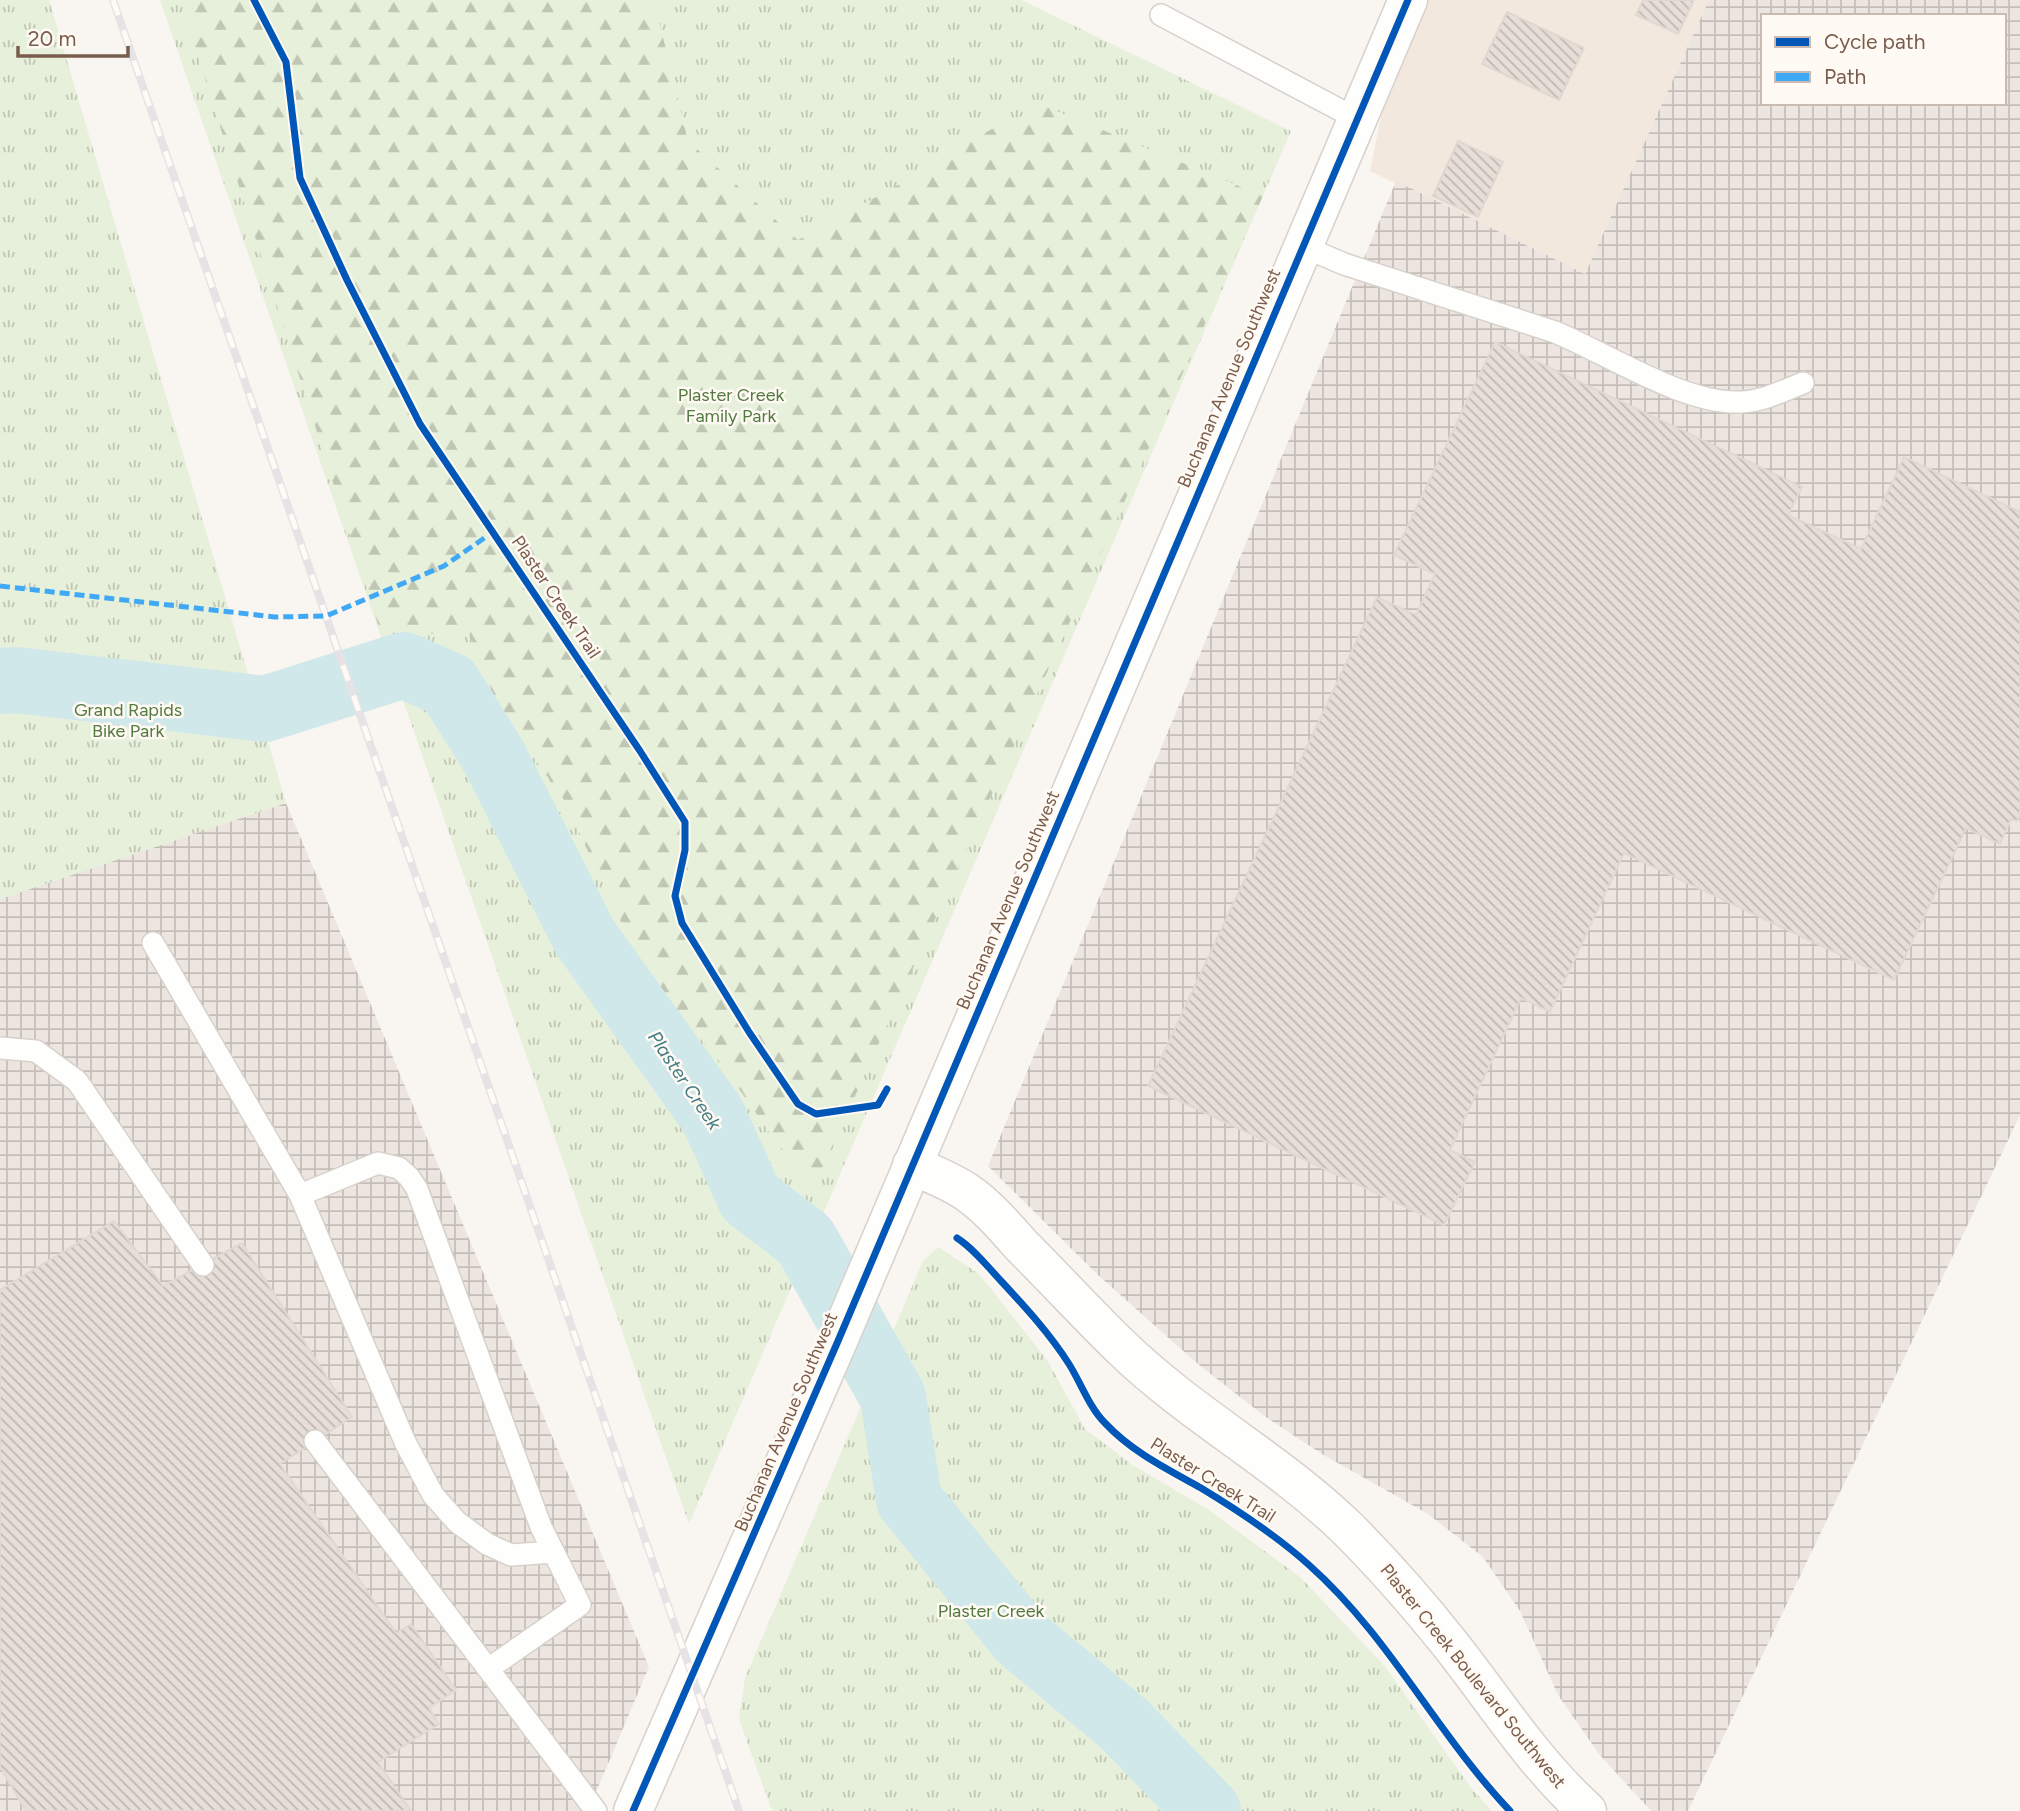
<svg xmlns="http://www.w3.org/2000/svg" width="2020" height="1811" font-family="Figtree,sans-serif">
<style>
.residential{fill:#f2e8de}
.industrial{fill:url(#industrial-grid);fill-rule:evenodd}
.grass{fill:url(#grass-tufts)}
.forest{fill:url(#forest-firs)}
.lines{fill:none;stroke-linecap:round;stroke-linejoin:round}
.river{stroke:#d0e8ea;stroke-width:66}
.building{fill:url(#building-back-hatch);stroke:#e2d8d2;stroke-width:2}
.service-casing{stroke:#d7d1cb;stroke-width:24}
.minor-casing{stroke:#d7d1cb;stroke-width:41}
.tertiary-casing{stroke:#d7d1cb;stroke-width:41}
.service{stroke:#fefefd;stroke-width:21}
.minor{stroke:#fefefd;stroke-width:38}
.tertiary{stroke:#fefefd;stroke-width:38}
.rail-casing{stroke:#e6e3e7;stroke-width:8}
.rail{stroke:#fffaf3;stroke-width:5;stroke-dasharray:16;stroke-linecap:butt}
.quiet{stroke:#3fa9f5;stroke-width:5;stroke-dasharray:10 5;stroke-linecap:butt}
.cycleway-casing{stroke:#fffaf3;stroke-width:11}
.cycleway{stroke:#0057b8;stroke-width:7}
.labels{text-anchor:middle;stroke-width:5;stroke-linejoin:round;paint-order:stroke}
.street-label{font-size:18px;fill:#7a5c4d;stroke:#fffaf3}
.park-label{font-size:18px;fill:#537a41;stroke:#fffaf3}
.water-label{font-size:19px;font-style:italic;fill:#437c86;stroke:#fffaf3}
</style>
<defs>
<pattern id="industrial-grid" width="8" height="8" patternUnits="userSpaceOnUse" patternTransform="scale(1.75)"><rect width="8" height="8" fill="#ede5e0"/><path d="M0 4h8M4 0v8" fill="none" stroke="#c5bdb8"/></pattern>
<pattern id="grass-tufts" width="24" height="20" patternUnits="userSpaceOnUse" patternTransform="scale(1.75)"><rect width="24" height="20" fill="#e7f0db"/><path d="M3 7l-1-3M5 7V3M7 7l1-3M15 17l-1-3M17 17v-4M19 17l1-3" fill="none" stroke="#c0c6b4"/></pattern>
<pattern id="forest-firs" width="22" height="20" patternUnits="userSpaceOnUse" patternTransform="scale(1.75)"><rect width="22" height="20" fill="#e7f0db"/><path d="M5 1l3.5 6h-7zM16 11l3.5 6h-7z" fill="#c0c6b4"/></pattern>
<pattern id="building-back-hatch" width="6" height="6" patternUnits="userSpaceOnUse" patternTransform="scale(1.75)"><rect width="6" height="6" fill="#e6ded7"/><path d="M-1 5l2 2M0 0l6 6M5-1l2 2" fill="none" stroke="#bfb7b1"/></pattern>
</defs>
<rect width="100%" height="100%" fill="#f9f5f0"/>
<path class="residential" d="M1405,0H1709L1585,274L1370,171Z"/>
<path class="industrial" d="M1709,0H2020V1115L1688,1811H1651L1599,1754L1558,1695L1520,1611L1483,1557L1428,1514L1322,1454L1263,1415L1198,1364L1098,1275L988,1166L1396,181L1585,274ZM1763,16H2004V103H1763Z
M286,803L649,1667L588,1811H0V899Z"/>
<path class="grass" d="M0,0H49L286,803L0,899Z
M160,0H1021L1291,131L689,1524Z
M938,1247L979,1274L1047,1360L1085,1429L1131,1464L1209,1510L1300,1577L1384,1665L1472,1789L1492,1811H772L739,1719L745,1678L923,1261Z"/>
<path class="forest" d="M180,0H654L688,141L798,240L927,169L986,132L1044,106L1263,196L816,1182L779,1146L723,1066L642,967L564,800L499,708L468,631L382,637Z"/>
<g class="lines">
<path class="river" d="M0,681L16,680L265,709L404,665L449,685L494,757L584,936L713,1116L750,1198L805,1240L893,1397L909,1500L1021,1638L1125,1725L1208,1811"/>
</g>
<path class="building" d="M1643,0H1694L1678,34L1636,15Z
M1507,12L1584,48L1559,100L1482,64Z
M1458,141L1503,162L1478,217L1433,196Z
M1495,342L1802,487L1788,515L1861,549L1904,457L2020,512V815L2017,821L2011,819L2000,844L1966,828L1894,980L1624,853L1550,1012L1521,998L1450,1150L1475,1162L1444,1225L1148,1086L1377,597L1416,615L1435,574L1394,555Z
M114,1221L163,1286L242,1243L352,1417L280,1464L396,1633L411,1624L456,1690L429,1708L439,1724L378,1762L411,1811H26L0,1767V1290Z"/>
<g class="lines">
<defs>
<path id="service" d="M1161,15L1357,119
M1302,246L1344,264L1555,332C1608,354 1685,405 1741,402C1763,401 1783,391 1803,383
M153,943L300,1195
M0,1048L36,1051L77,1081L203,1265
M315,1441L596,1811
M488,1669L580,1605L541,1527L417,1189L409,1177L399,1168L378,1163L300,1195L405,1442L433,1495L457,1522L487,1544L511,1555L554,1552"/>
<path id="minor" d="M912,1165C931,1174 951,1181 968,1193C988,1207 1005,1227 1021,1245C1055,1279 1087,1314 1121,1347C1191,1415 1278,1461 1348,1529C1384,1565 1418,1604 1450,1644C1495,1701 1533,1762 1587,1811"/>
<path id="tertiary" d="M633,1811L838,1341L1408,0"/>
</defs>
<use href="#service" class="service-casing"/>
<use href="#minor" class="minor-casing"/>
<use href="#tertiary" class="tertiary-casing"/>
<use href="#service" class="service"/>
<use href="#minor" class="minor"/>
<use href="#tertiary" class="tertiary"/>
<defs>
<path id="rail" d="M113,0L739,1811"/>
</defs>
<use href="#rail" class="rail-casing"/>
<use href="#rail" class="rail"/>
<path class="quiet" d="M0,586L275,617L326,616L444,566L493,532"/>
<defs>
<path id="cycleway" d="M254,0L286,62L300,178L347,280L420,424L640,751L685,822V850L675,896L682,923L749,1032L798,1104L816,1114L878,1105L887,1089
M957,1238C974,1249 988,1267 1002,1282C1026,1308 1050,1334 1069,1364C1081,1383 1089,1407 1105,1423C1132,1452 1167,1469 1201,1488C1239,1511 1276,1535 1309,1565C1389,1636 1437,1734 1510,1811
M633,1811L838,1341L1408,0"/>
</defs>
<use href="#cycleway" class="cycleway-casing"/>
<use href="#cycleway" class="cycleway"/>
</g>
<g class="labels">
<g class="street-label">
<text transform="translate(1229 378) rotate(-67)" y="6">Buchanan Avenue Southwest</text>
<text transform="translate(556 597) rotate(56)" y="6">Plaster Creek Trail</text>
<text transform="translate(1008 900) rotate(-67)" y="6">Buchanan Avenue Southwest</text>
<text transform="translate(786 1422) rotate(-67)" y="6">Buchanan Avenue Southwest</text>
<text transform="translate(1213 1480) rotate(32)" y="6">Plaster Creek Trail</text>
<text transform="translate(1473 1676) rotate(51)" y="6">Plaster Creek Boulevard Southwest</text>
</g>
<g class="park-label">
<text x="731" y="401">Plaster Creek<tspan x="731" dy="21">Family Park</tspan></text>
<text x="128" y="716">Grand Rapids<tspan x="128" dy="21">Bike Park</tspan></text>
<text x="991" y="1617">Plaster Creek</text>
</g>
<g class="water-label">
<text transform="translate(685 1080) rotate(56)" y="7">Plaster Creek</text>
</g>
</g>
<rect x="1761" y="14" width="245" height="91" fill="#fffaf3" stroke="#cabbb1" stroke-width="2"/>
<rect x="1775" y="37" width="35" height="10" fill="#0057b8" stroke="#cabbb1" stroke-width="2"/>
<text x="1824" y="49" font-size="21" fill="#7a5c4d">Cycle path</text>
<rect x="1775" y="72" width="35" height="10" fill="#3fa9f5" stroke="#cabbb1" stroke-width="2"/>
<text x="1824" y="84" font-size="21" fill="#7a5c4d">Path</text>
<path d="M18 46v10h110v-10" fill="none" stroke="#7a5c4d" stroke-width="3.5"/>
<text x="28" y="46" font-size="21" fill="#7a5c4d" stroke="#fffaf3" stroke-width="5" paint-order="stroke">20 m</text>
</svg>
